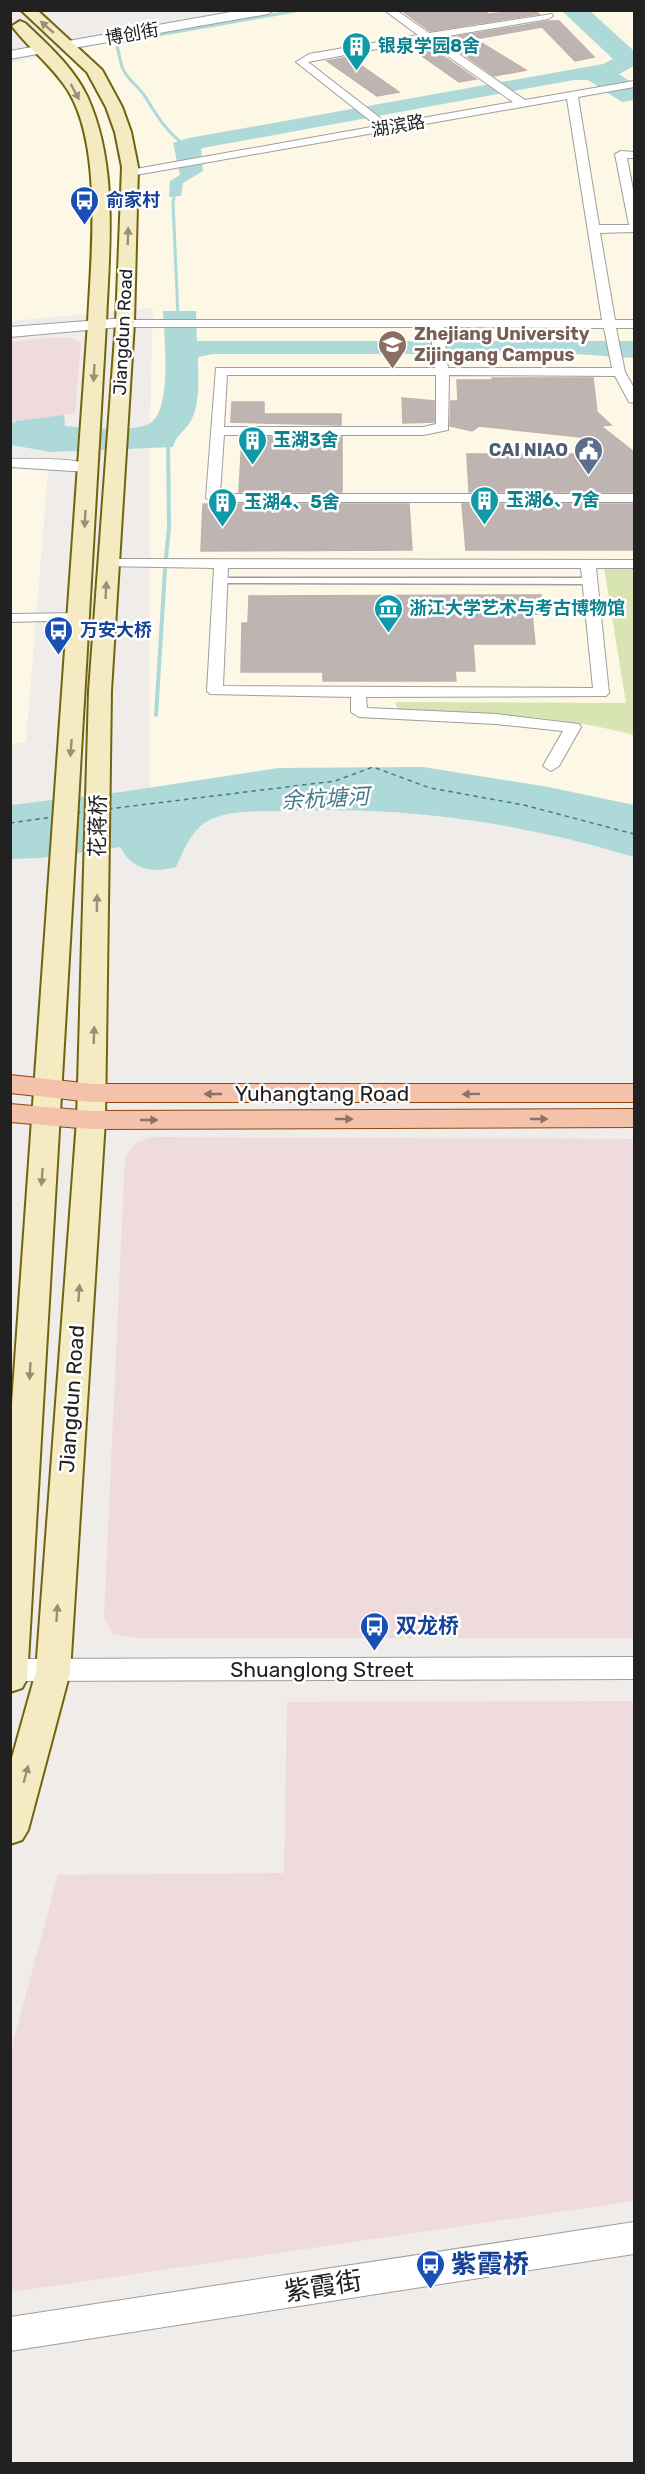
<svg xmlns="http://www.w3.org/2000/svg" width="645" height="2474" font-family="Rubik,'Noto Sans SC',sans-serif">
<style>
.commercial{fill:#efdade}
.education{fill:#fdf7e5}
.grass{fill:#d8e5b3}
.water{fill:#addad9}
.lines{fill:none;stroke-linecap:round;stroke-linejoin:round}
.stream-far1{stroke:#addad9;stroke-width:3}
.stream{stroke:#addad9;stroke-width:4}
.ferry{stroke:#47798b;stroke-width:1.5;stroke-dasharray:4.5 4;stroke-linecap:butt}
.building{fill:#beb4b1;stroke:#c1b0ac;stroke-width:1.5}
.pedestrian-casing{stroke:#9e9e9e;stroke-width:3}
.minor-casing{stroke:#9e9e9e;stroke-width:2}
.tertiary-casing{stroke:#9e9e9e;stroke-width:2}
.secondary-casing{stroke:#71640f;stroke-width:4}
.primary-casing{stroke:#91460d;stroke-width:2}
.pedestrian{fill:#fff;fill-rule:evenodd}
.minor{fill:#fff;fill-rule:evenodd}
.tertiary{fill:#fff;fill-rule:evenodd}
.secondary{fill:#f5ebc2;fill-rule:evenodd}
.primary{fill:#f4c2aa;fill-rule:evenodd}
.oneway{fill:#96907a}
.oneway2{fill:#8a7266}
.labels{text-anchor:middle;stroke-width:5;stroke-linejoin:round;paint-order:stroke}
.far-street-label{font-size:18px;fill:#212121;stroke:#fff}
.far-culture-label{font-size:18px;font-weight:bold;fill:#0d838f;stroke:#fff;text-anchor:start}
.far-transit-label{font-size:18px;font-weight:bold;fill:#164399;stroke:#fff;text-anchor:start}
.far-education-label{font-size:18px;font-weight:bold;fill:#785e54;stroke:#fff;text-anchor:start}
.far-service-label{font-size:18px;font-weight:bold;fill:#4e5e75;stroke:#fff;text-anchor:end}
.street-label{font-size:21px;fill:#212121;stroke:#fff}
.transit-label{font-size:21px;font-weight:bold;fill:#164399;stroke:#fff;text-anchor:start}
.water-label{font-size:22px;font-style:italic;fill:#47798b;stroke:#fff}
.near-transit-label{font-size:26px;font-weight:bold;fill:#164399;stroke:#fff;text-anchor:start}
.near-street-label{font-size:26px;fill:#212121;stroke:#fff}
</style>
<rect width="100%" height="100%" fill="#f0ece9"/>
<path class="commercial" d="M49,338H70L81,343L75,413L11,427L10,342Z
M154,1137L634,1139V1638H138L113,1634L104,1618L125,1157L137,1142Z
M634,1701V2201L11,2292V2050L58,1875L284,1873L287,1702Z"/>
<path class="education" d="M284,11H634V805L548,787L423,767L279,768L150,788V417L153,308L11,321V62L91,47L102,41Z
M11,458L49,459L26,742L11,744Z"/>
<path class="grass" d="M604,568H634V735C558,715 477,712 398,710L395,702L626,703Z"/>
<path class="water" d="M562,11H590L634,51V66L619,74L634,84V100L622,102L588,80H574L203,148L201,149L203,171L183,183L181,196L169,197L170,181L180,175L173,143L189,138L603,64L613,59Z
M163,311H196L197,341H634V358L576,354H213L198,357C198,378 201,406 189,424C183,432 175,437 173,447L51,452L11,445V424L17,421L64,415L65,426C84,428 134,432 149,424C173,411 164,335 163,311Z
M423,767L548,787L634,805V857C519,822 403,806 283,811C259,812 227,809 206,822C191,831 183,852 176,867C152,873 133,871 120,847L40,858L11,859L10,805L121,792L279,768Z"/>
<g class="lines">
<path class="stream-far1" d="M185,145C166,132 156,114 144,95C138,86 127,79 123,69C120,62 119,53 117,46L124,41L301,10
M175,191L173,203L178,316"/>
<path class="stream" d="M166,558L169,527L168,441
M156,715L165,570"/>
<path class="ferry" d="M108,809L335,781L373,767L430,788L524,805L634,834
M76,813L86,812
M10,823L53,817"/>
</g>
<path class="building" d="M401,10H487V14L534,10L539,14L430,31Z
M549,21H559L594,57L575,61L542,27L475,39L526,70L494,76L442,39Z
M426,44L476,79L459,82L408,46Z
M349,57L399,92L377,96L327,61Z
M492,378H593L597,412L611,425L601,426L634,452V492H469L467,454H589L590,438L479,426L472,431L450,426L451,401H458L457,380H493Z
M402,398L434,401V422L403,423Z
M232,402H264V414H341V425L231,422Z
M242,437H342V492H239Z
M203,504H409L412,550L201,551Z
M462,504H634V550H466Z
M541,595L543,614H532L535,644H473L475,671H455L456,681H323V672H241L242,623H248L249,596Z"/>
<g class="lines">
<defs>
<path id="pedestrian" d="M220,578H590L596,581L590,584L216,583L214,581Z"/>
<path id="minor" d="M384,10H396L429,33L552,14L553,16L548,19L436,38L525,100L634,81V87L578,97L599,225H629L615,154L621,151L634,152V158H627L634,195V232L600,233L615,320H634V328H616L625,372L634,388V403L629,402L615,376L449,375L448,430L423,435H224L220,494H634V502H213L206,498L216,368H435L430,327H125L119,323L121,320H602L567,99L130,176L124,173L130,170L377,126L296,62L309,54L418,35ZM425,40L513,102L388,124L308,62ZM443,327L604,328L612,368H448ZM227,375H436V424L423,427H224Z
M10,459C28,459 84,457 95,468L88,472L10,467Z
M108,559L634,560V568H596L609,693L606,696L366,697L367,708L496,714L579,724L581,727L559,766L551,771L543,766L563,731L496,724L359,717L351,712V697L210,694L207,691L214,568L103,566L101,563L103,560ZM228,568H581L593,688L223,686Z
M79,613L86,617L84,620L10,622V614Z"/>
<path id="tertiary" d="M242,10H274L268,14L68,49L61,45L68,41Z
M43,45L48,46V52L10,59V51Z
M125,318L133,323L131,326L10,337V327Z
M634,1657V1679L10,1681V1659Z
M634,2222V2254L10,2351V2317Z"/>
<path id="secondary" d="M21,10H37L102,70L122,107L131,132L138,167L134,323L111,691L105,1120L70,1672L28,1830L22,1840L10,1844V1765L36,1672L77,1120L89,691L116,323L122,167L115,132L106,107L87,72Z
M20,21L25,23C48,45 73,67 87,96C119,166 109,249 106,323L27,1679L22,1688L10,1692V1432L88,323C91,257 103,150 69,92C53,66 30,50 12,26Z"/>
<path id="primary" d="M10,1075L92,1084H634V1102H92L10,1093Z
M10,1104L91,1111L634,1109V1127L91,1129L10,1122Z"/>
</defs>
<use href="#pedestrian" class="pedestrian-casing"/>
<use href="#minor" class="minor-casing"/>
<use href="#tertiary" class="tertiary-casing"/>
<use href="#secondary" class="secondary-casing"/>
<use href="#primary" class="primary-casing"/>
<use href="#pedestrian" class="pedestrian"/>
<use href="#minor" class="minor"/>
<use href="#tertiary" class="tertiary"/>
<use href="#secondary" class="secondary"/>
<use href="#primary" class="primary"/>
</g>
<defs><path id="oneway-solid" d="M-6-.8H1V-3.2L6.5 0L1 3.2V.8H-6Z" transform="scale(1.5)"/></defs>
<g class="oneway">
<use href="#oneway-solid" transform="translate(47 27) rotate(-139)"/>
<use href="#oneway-solid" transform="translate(75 92) rotate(62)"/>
<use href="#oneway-solid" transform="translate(128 236) rotate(-88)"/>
<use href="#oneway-solid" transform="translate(94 373) rotate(93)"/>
<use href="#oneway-solid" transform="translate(85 519) rotate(93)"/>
<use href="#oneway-solid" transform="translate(106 590) rotate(-87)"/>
<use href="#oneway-solid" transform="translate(71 748) rotate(94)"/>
<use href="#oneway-solid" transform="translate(97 903) rotate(-89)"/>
<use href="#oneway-solid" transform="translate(94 1035) rotate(-88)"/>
<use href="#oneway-solid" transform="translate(42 1177) rotate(94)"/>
<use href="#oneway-solid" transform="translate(79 1293) rotate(-86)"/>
<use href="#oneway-solid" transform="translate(30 1371) rotate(93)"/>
<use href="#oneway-solid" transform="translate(57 1613) rotate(-86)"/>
<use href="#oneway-solid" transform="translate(26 1774) rotate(-75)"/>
</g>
<g class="oneway2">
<use href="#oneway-solid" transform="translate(213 1094) rotate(-180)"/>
<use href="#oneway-solid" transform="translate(471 1094) rotate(179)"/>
<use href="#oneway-solid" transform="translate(344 1119)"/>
<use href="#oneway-solid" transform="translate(539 1119)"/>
<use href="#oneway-solid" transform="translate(149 1120)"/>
</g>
<defs>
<symbol id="building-pin" viewBox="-11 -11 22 30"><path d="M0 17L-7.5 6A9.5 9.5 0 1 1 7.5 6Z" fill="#0f9aa8" stroke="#fff"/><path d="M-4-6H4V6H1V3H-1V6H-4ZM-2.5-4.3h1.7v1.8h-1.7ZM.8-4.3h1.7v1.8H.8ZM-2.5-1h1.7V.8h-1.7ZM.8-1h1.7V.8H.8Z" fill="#fff"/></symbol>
<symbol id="bus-pin" viewBox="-11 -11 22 30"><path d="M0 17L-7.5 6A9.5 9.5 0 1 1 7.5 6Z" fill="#1a4fb4" stroke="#fff"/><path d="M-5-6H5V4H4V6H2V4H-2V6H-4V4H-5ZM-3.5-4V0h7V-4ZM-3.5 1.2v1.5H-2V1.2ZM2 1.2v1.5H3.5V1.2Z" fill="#fff"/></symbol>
<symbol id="university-pin" viewBox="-11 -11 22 30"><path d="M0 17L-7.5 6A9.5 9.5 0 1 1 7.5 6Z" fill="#8d6e63" stroke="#fff"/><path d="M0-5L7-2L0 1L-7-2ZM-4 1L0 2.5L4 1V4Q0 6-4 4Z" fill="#fff"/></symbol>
<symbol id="civic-pin" viewBox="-11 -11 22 30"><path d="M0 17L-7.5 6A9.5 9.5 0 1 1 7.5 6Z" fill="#5c6f8a" stroke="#fff"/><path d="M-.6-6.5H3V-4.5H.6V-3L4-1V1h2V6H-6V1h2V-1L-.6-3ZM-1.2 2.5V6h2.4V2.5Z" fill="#fff"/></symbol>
<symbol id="museum-pin" viewBox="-11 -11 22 30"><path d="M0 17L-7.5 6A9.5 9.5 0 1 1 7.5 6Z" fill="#0f9aa8" stroke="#fff"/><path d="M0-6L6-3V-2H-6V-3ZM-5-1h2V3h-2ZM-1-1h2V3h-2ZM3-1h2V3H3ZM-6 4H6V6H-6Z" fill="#fff"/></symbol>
</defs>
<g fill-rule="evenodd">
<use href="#building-pin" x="340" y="30" width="33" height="45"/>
<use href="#bus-pin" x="68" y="184" width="33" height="45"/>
<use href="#university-pin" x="376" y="328" width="33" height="45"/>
<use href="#building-pin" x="236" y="424" width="33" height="45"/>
<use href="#civic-pin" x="572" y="434" width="33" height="45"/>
<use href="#building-pin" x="468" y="484" width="33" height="45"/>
<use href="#building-pin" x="206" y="486" width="33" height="45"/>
<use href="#museum-pin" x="372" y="592" width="33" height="45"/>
<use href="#bus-pin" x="42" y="614" width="33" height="45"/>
<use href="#bus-pin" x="358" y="1610" width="33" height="45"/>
<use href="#bus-pin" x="414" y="2248" width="33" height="45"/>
</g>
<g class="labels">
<g class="far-street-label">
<text transform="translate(132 34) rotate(-10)" y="6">博创街</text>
<text transform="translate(398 126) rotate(-10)" y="6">湖滨路</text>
<text transform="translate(123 332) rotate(-87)" y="6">Jiangdun Road</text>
</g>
<g class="far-culture-label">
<text x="378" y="52">银泉学园8舍</text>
<text x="273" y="446">玉湖3舍</text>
<text x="506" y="506">玉湖6、7舍</text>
<text x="244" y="508">玉湖4、5舍</text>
<text x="409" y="614">浙江大学艺术与考古博物馆</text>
</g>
<g class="far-transit-label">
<text x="106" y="206">俞家村</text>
<text x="80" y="636">万安大桥</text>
</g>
<g class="far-education-label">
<text x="414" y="340">Zhejiang University<tspan x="414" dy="21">Zijingang Campus</tspan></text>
</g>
<g class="far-service-label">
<text x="568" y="456">CAI NIAO</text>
</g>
<g class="street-label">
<text transform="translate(98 826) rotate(-89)" y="7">花蒋桥</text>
<text x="322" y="1101">Yuhangtang Road</text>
<text transform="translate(72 1399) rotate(-86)" y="7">Jiangdun Road</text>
<text x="322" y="1677">Shuanglong Street</text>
</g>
<g class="transit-label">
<text x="396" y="1633">双龙桥</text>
</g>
<g class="water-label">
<text transform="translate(325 798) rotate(-3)" y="8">余杭塘河</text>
</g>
<g class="near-transit-label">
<text x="451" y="2273">紫霞桥</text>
</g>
<g class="near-street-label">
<text transform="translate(323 2286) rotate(-9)" y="9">紫霞街</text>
</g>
</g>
<rect width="645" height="2474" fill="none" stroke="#212121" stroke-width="24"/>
</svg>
